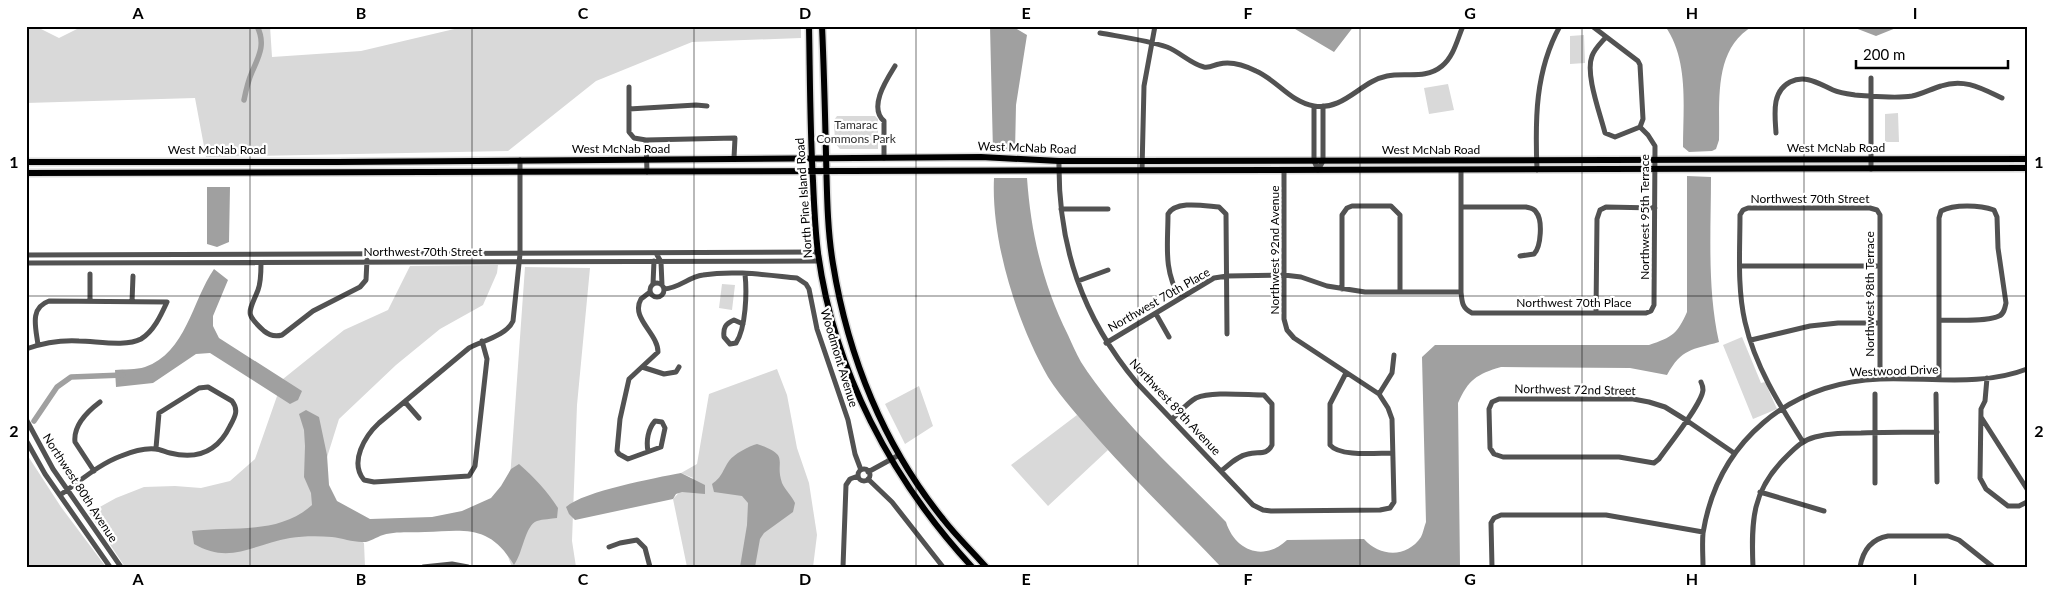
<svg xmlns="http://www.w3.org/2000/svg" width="2053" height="593" font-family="Lato,sans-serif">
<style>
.green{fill:#d9d9d9}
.water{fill:#a0a0a0}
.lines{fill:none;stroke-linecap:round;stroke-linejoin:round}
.canal{stroke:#a0a0a0;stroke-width:5.5}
.major-casing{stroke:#dbdbdb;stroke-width:9}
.minor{stroke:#525252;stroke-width:5}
.major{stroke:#000;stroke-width:6}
.grid{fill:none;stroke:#000;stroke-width:1;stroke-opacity:0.55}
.labels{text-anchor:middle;stroke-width:4.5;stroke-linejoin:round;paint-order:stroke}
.park-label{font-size:12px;fill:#303030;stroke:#fff}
.street-label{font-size:12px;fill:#000;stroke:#fff}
.neatline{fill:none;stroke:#000;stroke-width:2}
.grid-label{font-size:16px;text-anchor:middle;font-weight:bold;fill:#000}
</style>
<rect width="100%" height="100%" fill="#fff"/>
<path class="green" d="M26,26H35L59,38L83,26H270L272,57L361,51L467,26H801V38L692,42L596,81L508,151L206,157L195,98L26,103Z
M1584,35L1585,63L1570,64V36Z
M1448,84L1454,110L1429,114L1424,88Z
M1898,113L1899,142H1885V114Z
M837,116H875L878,119V149H840L835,143L834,120Z
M498,265L497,273L483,305L440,329L396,365L339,419L312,505L364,543L365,567H125L89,513L116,498L144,487L175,486L201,488L230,481L255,459L283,379L344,330L388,310L410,266Z
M525,267L590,268L577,405L572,541L576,567H512L505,549Z
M722,284L735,285L732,310L719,308Z
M1742,337L1761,383L1765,382L1777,409L1753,419L1723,345Z
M777,369L787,395L797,448L809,483L817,535L813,567H687L673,499L693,478L681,473L697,464L709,394Z
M919,386L933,426L905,444L885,404Z
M1077,415L1108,450L1048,506L1011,465Z
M26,453L61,507L106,567H27Z"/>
<path class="water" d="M990,26H1012L1027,35L1016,105L1015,152H993Z
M1290,26H1354L1334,52Z
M1665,26H1753C1713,49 1720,101 1719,140L1716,149L1712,151L1689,152L1683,147C1683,107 1689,60 1665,26Z
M1850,26H1901L1876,36Z
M1687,176L1711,177C1711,232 1707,288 1719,342C1692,350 1682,348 1667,375L1630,368L1501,367C1477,374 1468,380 1458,403L1460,567H1221C1180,524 1137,483 1098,439C1081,419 1062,399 1048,377C1017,323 991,241 994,178H1027C1031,234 1043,285 1068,335C1072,344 1076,353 1081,362C1118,420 1178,472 1226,522C1235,551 1264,562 1287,540L1364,539C1380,557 1407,558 1421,537C1423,533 1424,527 1426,522L1422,357L1435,345H1649C1673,337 1677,334 1687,312Z
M207,187H230L229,242L217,247L207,244Z
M214,269L228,280L213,316V326L219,338L302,391L298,400L290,404L210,353L196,354L153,383L116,387L115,370C124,369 136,370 145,367C186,353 192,301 214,269Z
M306,410L319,417L327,455L329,485L337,501L370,519L432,517L462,511L491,498L501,486L511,469L519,464C534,477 547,491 558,508L557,518C551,519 543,519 537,521C525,525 523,553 514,565C490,525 467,530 425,532C412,533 396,531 383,535C376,537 369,543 362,542C352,542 342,538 332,537C318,536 303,536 290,538C254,544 230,565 194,544L192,531C233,526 279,535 312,505L311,493L304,477L305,446L304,430L299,414Z
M757,444C792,456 774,460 782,483C785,490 792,496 795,503L793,512L764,533L760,539L755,567H740L747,525L748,503L742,496L714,492L712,484C723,476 722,471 729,461C734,454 749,446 757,444Z
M681,473L705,485V494L682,492L676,494L673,499L575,520L569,514L566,507C584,491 655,478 681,473Z"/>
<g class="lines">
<path class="canal" d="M244,100C246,90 248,81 252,72C259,56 266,44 257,26
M34,421L57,387L71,377L123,375"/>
<defs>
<path id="major" d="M809,26C810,78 810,130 813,181C814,205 815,229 818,253C834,371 891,479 972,567
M822,26C824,69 825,112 826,155C827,191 827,228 833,264C848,357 884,446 943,519C956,536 972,551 986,567
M26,162H337L981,157L1059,161H1142L2027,159
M26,173L2027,168"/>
</defs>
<use href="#major" class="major-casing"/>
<path class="minor" d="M1592,26L1638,61L1640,65L1643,119L1640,127L1615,137L1605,133C1600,113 1585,74 1592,56C1595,48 1601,43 1606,37
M1100,33C1122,37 1146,40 1167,47C1180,52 1191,64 1204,67C1210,68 1214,65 1219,64C1231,61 1246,66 1256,71C1277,80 1290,102 1314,106C1344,111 1361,81 1387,76C1406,72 1425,80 1442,66C1454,56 1457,40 1463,26
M629,87V132L634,138L646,140L735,138L734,158
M1314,106V161L1318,170
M629,109L696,105L707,106
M1776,133C1775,115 1771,92 1790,82C1806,74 1819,84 1833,90C1840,93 1848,94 1855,95C1874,96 1894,99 1912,96C1922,94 1931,89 1941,86C1964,78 1981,88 2002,98
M646,140L647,172
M884,158V121C868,107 887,79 895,66
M1059,161C1058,246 1082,317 1137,383L1253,505L1263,510L1271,511L1380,510L1390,508L1394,502L1392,419L1388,408L1379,394L1392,373L1394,355
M1871,169V78
M1142,170L1144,86L1155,26
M1284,170V319L1287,330L1294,338L1379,394
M1318,170L1323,161V106
M1461,170V292C1462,302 1462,308 1472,313H1646L1651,311L1654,305L1655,146L1648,135L1640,127
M1537,170C1535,120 1535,71 1560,26
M1462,207H1526C1530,208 1534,208 1536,212C1543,220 1541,247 1534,254L1520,256
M1061,209H1108
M656,253L661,262L662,285
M26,255L818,252
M26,263L819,261
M261,263C261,272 261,282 258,290C249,313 244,313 264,331C270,336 275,337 282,335L313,311L360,287L366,280L367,260
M1741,266H1880
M1078,281L1108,270
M650 290a7 7 0 1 1 14 0a7 7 0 1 1-14 0Z
M653,284L654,261
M664,289C680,288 688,277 703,275C734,270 766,275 797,278L806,284L809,289L817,329L848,420L855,454L861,470
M1342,289V215L1347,208L1352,206H1391L1400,215V292
M1180,298C1163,270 1168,245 1168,214C1176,200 1205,206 1219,207L1226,214L1227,334
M90,301V274
M132,302L133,276
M1596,313L1597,219L1600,210L1606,207L1655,208
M1156,314L1169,337
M743,324L734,320C725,324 723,328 724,337L730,344L736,343C746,328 747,292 745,274
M1751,340L1810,326L1838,323H1880
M482,341L487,359L475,466L469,476L374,482L364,480C349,462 365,436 379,423L469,348C482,341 507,335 513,321L520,254V160
M1106,343L1214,278L1227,276L1284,275L1301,277L1327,286L1365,292H1461
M26,349C43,343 62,340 79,341C96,341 126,347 141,339C154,331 161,315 167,302L49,301C29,308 36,328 38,345
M642,367L664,374L676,372L679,367
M1346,373L1330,404V445C1340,457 1376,453 1392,453
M1987,378L1985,401L1981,409L1980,478L1986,489L2008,506H2019L2027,502
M1939,379V218L1941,211C1954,204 1980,205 1994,210L1997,217L1998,248L2006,303C2005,308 2004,314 1999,316C1987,322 1954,320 1939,320
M1701,382C1702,384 1703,388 1703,390C1702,404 1668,446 1659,459L1654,463L1619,457H1503L1494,454L1490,448L1489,409L1492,402L1499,399H1633L1649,402L1665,407L1686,420L1734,453
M1875,394V483
M1936,394L1937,482
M405,402L419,418
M1981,417L2027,489
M26,419L53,469L121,567
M1172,419C1180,412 1187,403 1196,398C1212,391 1246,395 1264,395L1272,404V445C1267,456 1258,451 1248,454C1237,456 1229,465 1221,471
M26,440L45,474L110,567
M1803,442C1779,404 1755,366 1745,322C1737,287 1740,250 1740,215L1743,210L1748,208H1870L1877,210L1880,215V379
M648,451C646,441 648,429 655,421L662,422L665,428L661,447L628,459L619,454L617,451L620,419L629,379L658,352C658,333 630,318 641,299L650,292
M858 475a6 6 0 1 1 12 0a6 6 0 1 1-12 0Z
M94,471L75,442C73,425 88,411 100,402
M868,472L899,455
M868,479L892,502L943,567
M1760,492L1824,511
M60,495C79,482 99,464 121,456C131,452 145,448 155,449C160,449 165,452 170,453C198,460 218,451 230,426C235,417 239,410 232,401L208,387L199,388L159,413L156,448
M609,547L620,543L637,540L645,548L650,567
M423,567L452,564L468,567
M843,567L846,485L850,479L858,476
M1492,567L1491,523L1494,518L1501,515H1606L1703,532
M1703,567C1703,556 1702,544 1703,533C1718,441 1789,383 1880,379C1928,377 1981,387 2027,369
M1753,567C1751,520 1752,490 1787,456C1796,447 1803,440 1815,437C1830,433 1845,433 1861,433C1886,432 1911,432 1937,432
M1860,567C1863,550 1871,539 1888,536H1948L1959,540L1993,567"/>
<use href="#major" class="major"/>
</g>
<path class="grid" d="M250,26V567M472,26V567M694,26V567M916,26V567M1138,26V567M1360,26V567M1582,26V567M1804,26V567M26,296H2027"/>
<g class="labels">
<g class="park-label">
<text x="856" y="129">Tamarac<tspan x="856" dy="14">Commons Park</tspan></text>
</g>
<g class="street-label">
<text transform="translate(1027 148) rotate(2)" y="4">West McNab Road</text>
<text x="1836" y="152">West McNab Road</text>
<text x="621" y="153">West McNab Road</text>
<text x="217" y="154">West McNab Road</text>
<text x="1431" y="154">West McNab Road</text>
<text transform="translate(804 198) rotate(-94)" y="4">North Pine Island Road</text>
<text x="1810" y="203">Northwest 70th Street</text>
<text transform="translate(1645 217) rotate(-90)" y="4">Northwest 95th Terrace</text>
<text transform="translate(1275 250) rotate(-90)" y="4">Northwest 92nd Avenue</text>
<text x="423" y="256">Northwest 70th Street</text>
<text transform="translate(1870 294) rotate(-90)" y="4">Northwest 98th Terrace</text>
<text transform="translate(1159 300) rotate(-30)" y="4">Northwest 70th Place</text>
<text x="1574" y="307">Northwest 70th Place</text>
<text transform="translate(839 358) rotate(73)" y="4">Woodmont Avenue</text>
<text transform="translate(1894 371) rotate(-2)" y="4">Westwood Drive</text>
<text transform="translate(1575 390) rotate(1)" y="4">Northwest 72nd Street</text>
<text transform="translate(1175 407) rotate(47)" y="4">Northwest 89th Avenue</text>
<text transform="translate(80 488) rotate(57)" y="4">Northwest 80th Avenue</text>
</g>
</g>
<rect width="2053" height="593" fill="none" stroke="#ffffff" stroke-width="55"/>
<path d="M1856 60v8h152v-8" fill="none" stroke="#000000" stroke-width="2.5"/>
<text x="1863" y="60" font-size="15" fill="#000000" stroke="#ffffff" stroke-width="4" paint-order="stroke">200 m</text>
<rect x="28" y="28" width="1998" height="538" class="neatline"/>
<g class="grid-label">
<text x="138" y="19">A</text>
<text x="361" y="19">B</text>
<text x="583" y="19">C</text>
<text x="805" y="19">D</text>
<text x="1026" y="19">E</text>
<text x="1248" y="19">F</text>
<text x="1470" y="19">G</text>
<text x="1692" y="19">H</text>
<text x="1915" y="19">I</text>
<text x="14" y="168">1</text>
<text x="2039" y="168">1</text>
<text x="14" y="437">2</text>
<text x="2039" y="437">2</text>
<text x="138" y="585">A</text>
<text x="361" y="585">B</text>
<text x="583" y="585">C</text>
<text x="805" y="585">D</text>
<text x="1026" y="585">E</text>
<text x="1248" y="585">F</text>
<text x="1470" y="585">G</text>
<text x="1692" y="585">H</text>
<text x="1915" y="585">I</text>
</g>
</svg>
